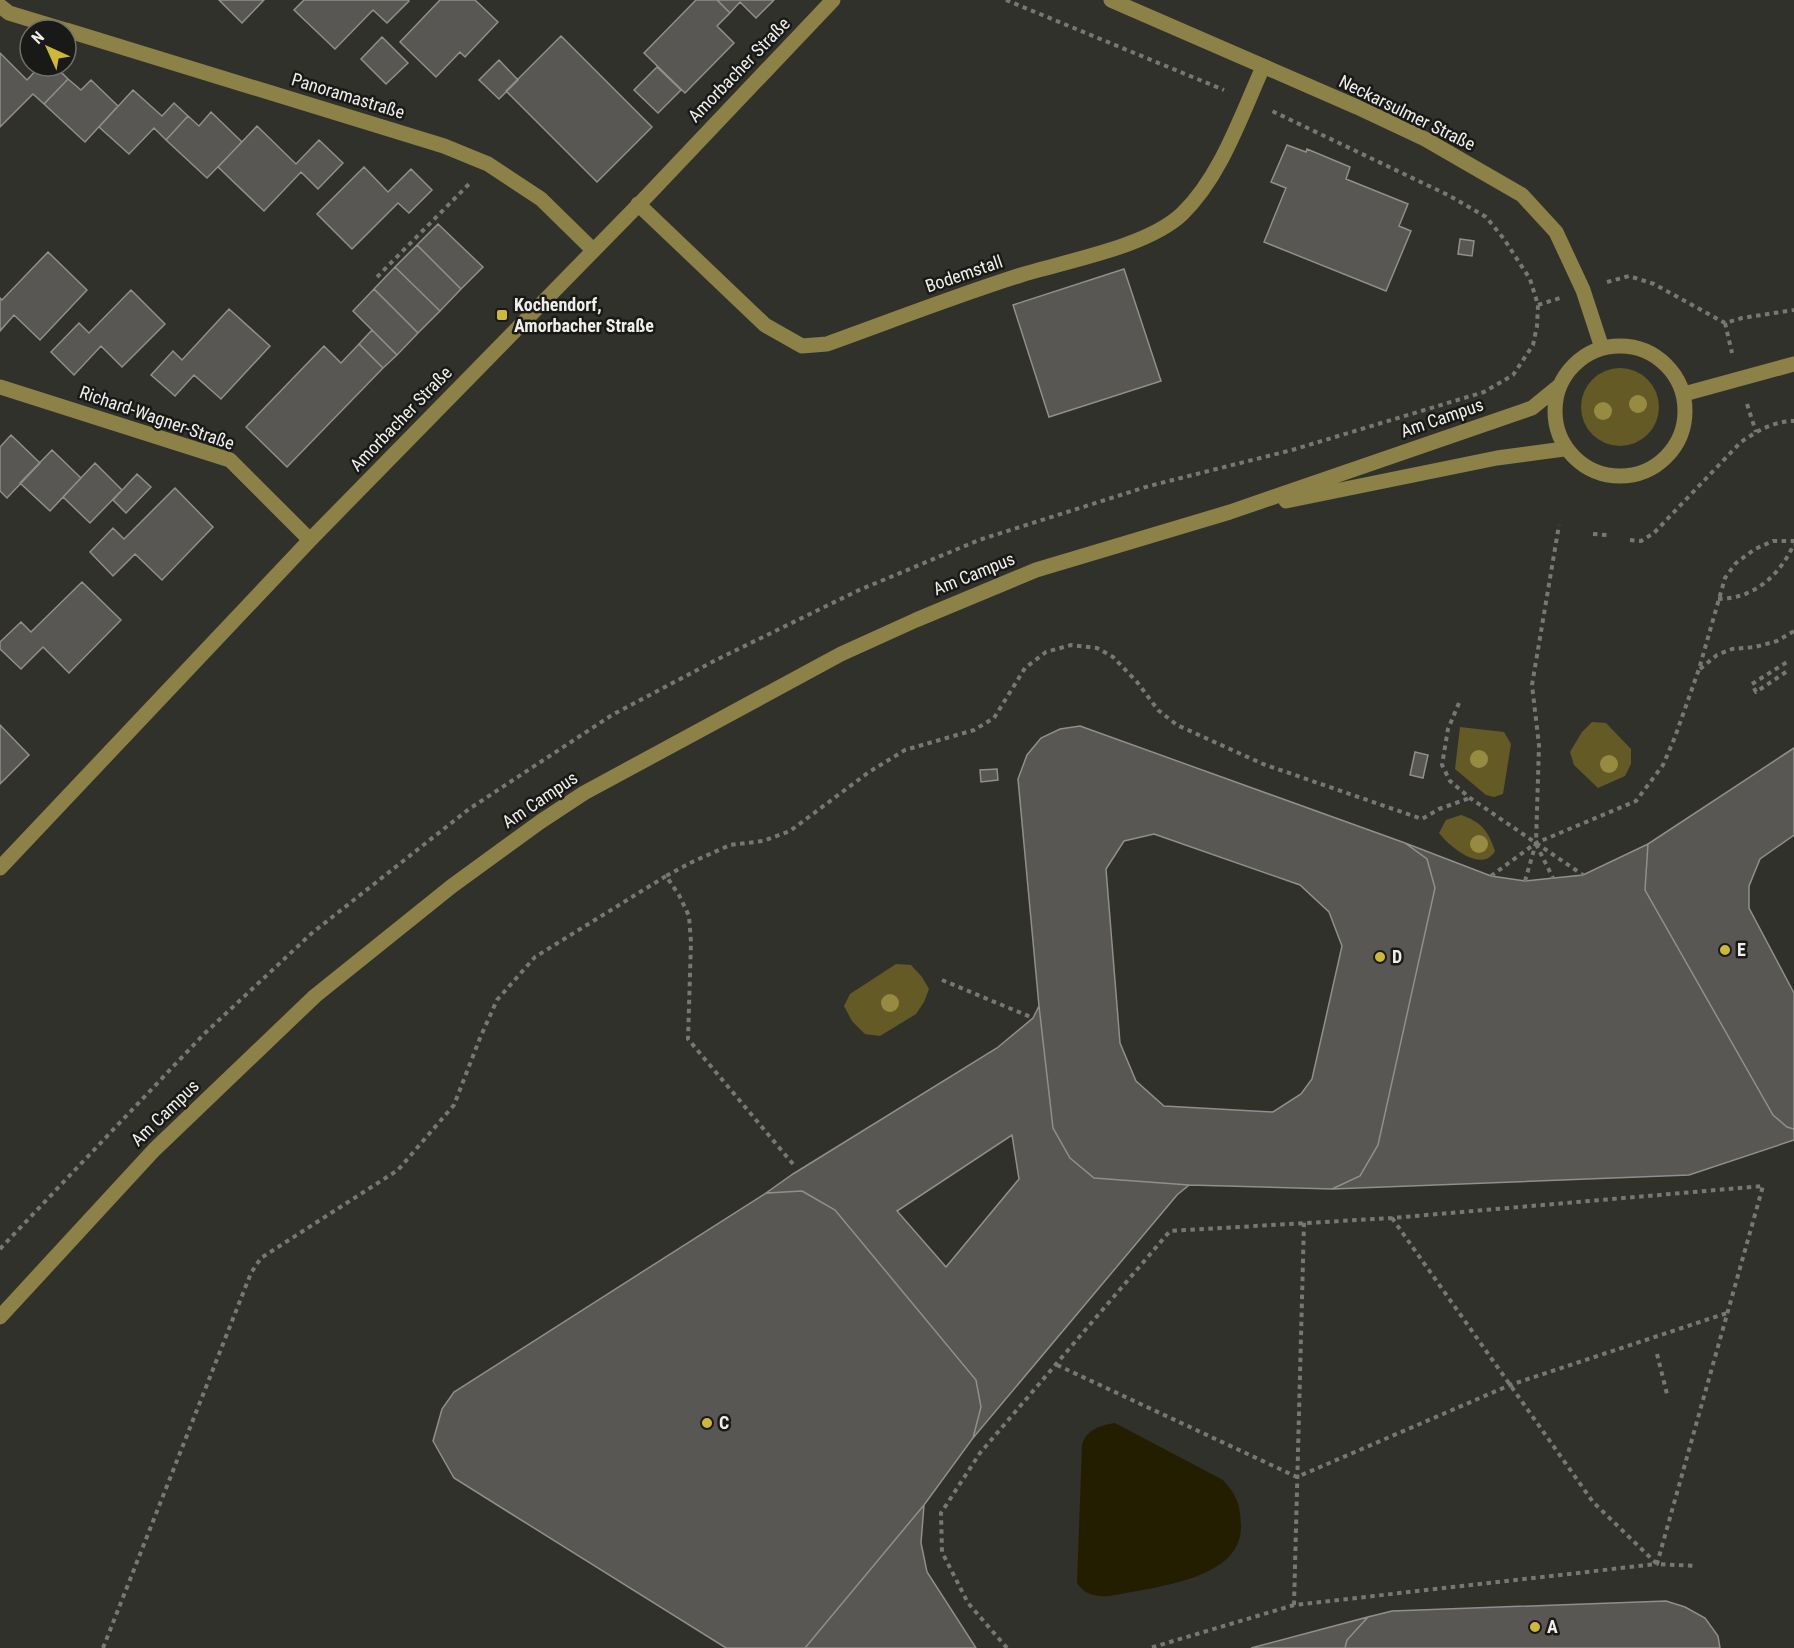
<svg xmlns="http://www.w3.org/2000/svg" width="1794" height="1648" font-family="'Roboto Condensed',sans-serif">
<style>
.green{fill:#635a25}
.water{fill:#241e01}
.building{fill:#585753;stroke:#908f8a;stroke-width:1.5;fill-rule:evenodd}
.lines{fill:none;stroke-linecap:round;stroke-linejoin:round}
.path{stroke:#777773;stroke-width:4;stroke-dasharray:4.5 4.5;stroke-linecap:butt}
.minor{stroke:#8c8146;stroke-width:15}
.tree{fill:#978a41}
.poi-dot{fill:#cfb837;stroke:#191917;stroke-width:2}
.labels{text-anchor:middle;stroke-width:5;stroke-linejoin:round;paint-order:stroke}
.street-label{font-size:18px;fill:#efeeeb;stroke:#191917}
.poi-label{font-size:18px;font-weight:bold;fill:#efeeeb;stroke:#191917;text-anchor:start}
</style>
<rect width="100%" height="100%" fill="#31312c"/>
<path class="green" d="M1581 407a39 39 0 1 1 78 0a39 39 0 1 1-78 0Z
M1592,722L1606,723L1631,749V764L1625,776L1598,788L1574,765L1570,752L1582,732Z
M1460,727L1504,732L1511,744L1503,794L1494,797L1486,795L1455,769Z
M1461,815C1481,822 1488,830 1495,851C1482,874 1449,846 1439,833L1446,820Z
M896,964L911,965L922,977L929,989L924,1002L916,1014L880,1036L865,1034L852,1021L844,1006L850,994Z"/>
<path class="water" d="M1115,1423L1223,1480C1238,1497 1240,1504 1241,1526C1242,1581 1150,1587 1110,1596C1096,1597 1085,1595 1077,1583L1082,1445C1086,1430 1100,1425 1115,1423Z"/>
<path class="building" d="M219,0H264L242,23Z
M304,0H408L409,1L387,23L373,10L335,49L294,10Z
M440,0H475L498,22L465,57L460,52L436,77L400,42Z
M696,0H717L730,13L717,26L734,43L685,93L644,53Z
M717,0H774L756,18L740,2L730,13Z
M561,36L652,127L597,182L506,91Z
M382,37L408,63L386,84L361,59Z
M0,53L27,80L40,66H55L68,79L44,104L33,94L0,127Z
M499,60L518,80L499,99L479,80Z
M657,67L681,90L658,113L634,90Z
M68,79L81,90L91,80L118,106L85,142L44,104Z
M133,90L162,116L174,103L188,116L166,140L154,128L129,154L99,127Z
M211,112L242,142L207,178L166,140L188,116L199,126Z
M257,126L296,164L319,140L343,163L318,189L301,172L264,211L218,167Z
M1287,145L1306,152L1307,149L1350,167L1346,179L1408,204L1399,226L1411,231L1386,291L1264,242L1286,188L1271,182Z
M364,167L388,192L411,169L432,190L409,213L398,203L352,249L317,214Z
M438,224L483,267L461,289L417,245Z
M1460,239L1474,241L1472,256L1458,254Z
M417,245L461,289L440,311L395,267Z
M48,252L87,290L40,340L14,315L0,331V298L2,300Z
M395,267L440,311L418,333L374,289Z
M1124,269L1161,381L1049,417L1013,305Z
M374,289L418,333L397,355L353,311Z
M131,290L165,324L122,367L101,346L74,375L51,352L79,323L89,333Z
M229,309L270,346L221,399L194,375L175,396L151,375L173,351L182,360Z
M372,330L397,355L383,368L359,344Z
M359,344L383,368L287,467L246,427L324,346L341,363Z
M11,435L40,463L7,498L0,491V447Z
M52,450L81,478L50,511L20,483Z
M95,463L122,490L90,523L63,497Z
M137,474L151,487L126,513L113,500Z
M175,488L213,527L162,580L135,554L113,576L90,552L113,528L124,539Z
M82,582L121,620L69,673L43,647L21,669L0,649V642L21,622L31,632Z
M0,725L29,755L0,784Z
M1080,726L1405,843L1427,859L1435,888L1378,1145L1360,1176L1332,1189L1189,1185L1094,1178L1070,1158L1053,1128L1039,1006L1018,779L1027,755L1041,738L1060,729ZM1154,834L1300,885L1329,912L1342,946L1312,1079L1301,1094L1273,1112L1164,1106L1136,1081L1120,1043L1106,869L1124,841Z
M1794,748V835L1760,859L1749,886V908L1794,993V1129L1787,1127L1773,1115L1645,890L1648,844Z
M1415,752L1428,755L1423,778L1410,775Z
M997,769L998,780L981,782L980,770Z
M1405,843L1491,876L1525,881L1583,875L1648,844L1645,890L1773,1115L1787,1127L1794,1129V1140L1689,1175L1332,1189L1360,1176L1378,1145L1435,888L1427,859Z
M1039,1006L1053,1128L1070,1158L1094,1178L1189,1185L1177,1195L973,1438L981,1407L976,1380L835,1210L802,1191L766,1193L793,1174L997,1048L1033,1018ZM1012,1135L1019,1179L946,1267L897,1211Z
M802,1191L835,1210L976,1380L981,1407L973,1438L924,1505L805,1648H726L454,1478L433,1441L442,1409L454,1392L766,1193Z
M924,1505L921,1543L927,1572L976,1648H805Z
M1666,1601L1685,1607L1705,1618L1718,1636L1720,1648H1345L1347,1640L1368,1617L1392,1611Z
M1368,1617L1347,1640L1345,1648H1251Z"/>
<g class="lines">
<path class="path" d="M1006,0L1224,90
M377,277L469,184
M1607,282L1629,276L1654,284L1725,323L1742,318L1794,310
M1538,305L1560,298
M1725,323L1732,353
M1747,404L1756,432
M1593,534L1607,535
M1630,540L1641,541L1654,533L1741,442C1757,431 1774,421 1794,421
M1718,599C1754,599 1780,575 1794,544
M1700,669L1717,655L1732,649L1755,647L1777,641L1794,631
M1786,672L1756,692L1752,684L1787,662
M1459,703L1448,729L1442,765L1450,781L1470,798L1583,875
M1536,844L1553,878
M1491,876L1536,843L1636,801L1663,765L1675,737L1699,669L1725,578L1736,563L1755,549L1773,541H1794
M1525,881L1536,843L1539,745L1532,685L1559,525
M942,980L1033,1018
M793,1164L688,1039L691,942L689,916L679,895L666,876L690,863L730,845L763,841L790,831L869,772L905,750L974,730L994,718L1025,668L1046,652L1071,645L1097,648L1113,657L1137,682L1158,710L1177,725L1263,764L1422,819L1439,809L1470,798
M1392,1218L1593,1502L1657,1564L1696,1566
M0,1249L204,1034L312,933L469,809L612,715L716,660L857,591L979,540L1149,486L1292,450L1484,392L1513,375L1533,345L1537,326L1538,305L1530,279L1504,239L1486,217L1450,196L1272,111
M1657,1354L1667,1394
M1057,1365L1297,1477L1510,1385L1727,1313
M1294,1605L1304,1222
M103,1648L251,1273L261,1258L398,1170L454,1105L480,1038L497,1000L535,957L666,876
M1007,1648L968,1603L942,1552L941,1513L980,1453L1170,1231L1392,1218L1763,1186L1657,1564L1294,1605L1150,1648"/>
<path class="minor" d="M1111,0L1357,107L1425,139L1522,195L1556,232L1583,290L1602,348
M0,6L9,13L65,30
M66,30L444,146L488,164L541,199L592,249
M638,204L765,325L802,346L827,344C891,321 955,296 1021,275C1066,261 1147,247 1182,214C1221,176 1241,116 1263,67
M1555 411a65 65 0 1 1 130 0a65 65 0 1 1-130 0Z
M0,387L230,460L310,540
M1684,394L1794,364
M1286,501L1497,458L1564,449
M0,868L310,540L647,196L833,0
M0,1317L154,1150L315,996L452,886L540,822L584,793L841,654L916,620L1036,570L1230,512L1532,408L1559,386"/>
</g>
<g class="tree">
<circle cx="1638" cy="404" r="9"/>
<circle cx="1603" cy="411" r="9"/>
<circle cx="1479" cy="759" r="9"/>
<circle cx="1609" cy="764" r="9"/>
<circle cx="1479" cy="844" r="9"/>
<circle cx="890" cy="1003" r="9"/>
</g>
<g class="poi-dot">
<rect x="496" y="309" width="12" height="12" rx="3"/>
<circle cx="1725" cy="950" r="6"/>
<circle cx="1380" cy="957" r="6"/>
<circle cx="707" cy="1423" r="6"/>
<circle cx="1535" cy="1627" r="6"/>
</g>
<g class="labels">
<g class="street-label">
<text transform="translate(739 70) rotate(-46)" y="6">Amorbacher Straße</text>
<text transform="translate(348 96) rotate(17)" y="6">Panoramastraße</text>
<text transform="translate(1407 113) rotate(26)" y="6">Neckarsulmer Straße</text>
<text transform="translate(964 274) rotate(-19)" y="6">Bodemstall</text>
<text transform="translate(157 418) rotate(19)" y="6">Richard-Wagner-Straße</text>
<text transform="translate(1442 418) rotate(-19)" y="6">Am Campus</text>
<text transform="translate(401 419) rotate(-46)" y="6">Amorbacher Straße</text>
<text transform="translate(974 574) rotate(-22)" y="6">Am Campus</text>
<text transform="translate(540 800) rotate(-34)" y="6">Am Campus</text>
<text transform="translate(165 1113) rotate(-44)" y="6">Am Campus</text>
</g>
<g class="poi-label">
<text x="514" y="311">Kochendorf,<tspan x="514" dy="21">Amorbacher Straße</tspan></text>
<text x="1737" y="956">E</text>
<text x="1392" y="963">D</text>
<text x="719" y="1429">C</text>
<text x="1547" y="1633">A</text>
</g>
</g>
<g transform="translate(48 48) rotate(315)"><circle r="28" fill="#191917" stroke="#6f6e6c" stroke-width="1.5"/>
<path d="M0-4.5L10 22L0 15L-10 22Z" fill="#cfb837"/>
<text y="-9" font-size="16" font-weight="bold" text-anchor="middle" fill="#efeeeb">N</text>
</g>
</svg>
